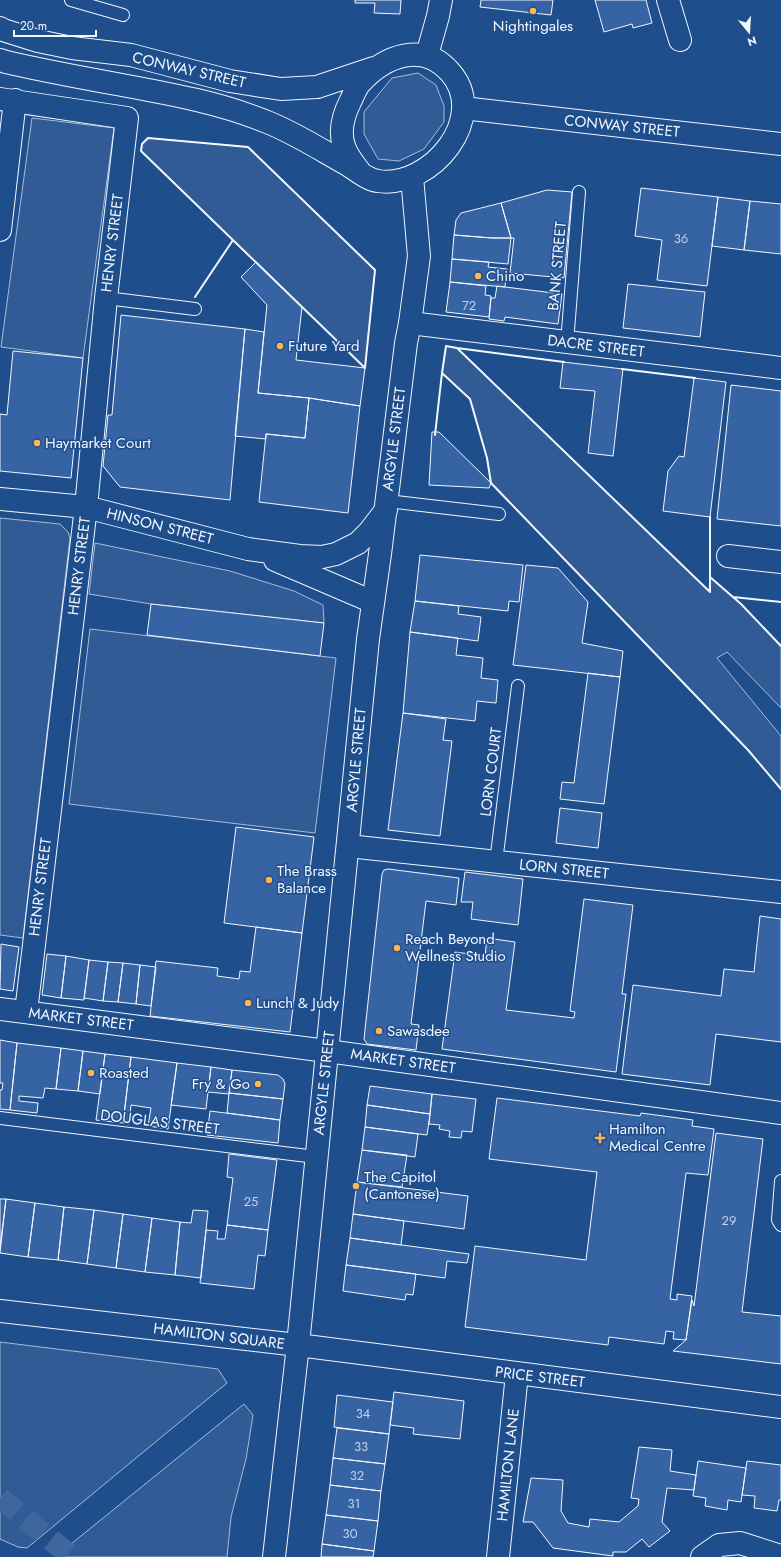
<svg xmlns="http://www.w3.org/2000/svg" width="781" height="1557" font-family="Jost,sans-serif">
<style>
.built{fill:#305b95;stroke:#a8bbd7}
.building{fill:#3563a3;stroke:#f2f6ff}
.lines{fill:none;stroke-linecap:round;stroke-linejoin:round}
.primary-tunnel{stroke:#3f679d;stroke-width:22;stroke-dasharray:22 11;stroke-linecap:butt}
.lane-casing{stroke:#f2f6ff;stroke-width:14}
.street-casing{stroke:#f2f6ff;stroke-width:24}
.primary-casing{stroke:#f2f6ff;stroke-width:24}
.lane{stroke:#1f4e8c;stroke-width:12}
.street{stroke:#1f4e8c;stroke-width:22}
.primary{stroke:#1f4e8c;stroke-width:22}
.wall{stroke:#f2f6ff;stroke-width:2}
.poi-dot{fill:#ffb74d;stroke:#1f4e8c;stroke-width:1.5}
.labels{text-anchor:middle;stroke-width:3;stroke-linejoin:round;paint-order:stroke}
.number-label{font-size:13px;fill:#c3d1e8}
.poi-label{font-size:15px;fill:#f2f6ff;stroke:#1f4e8c;text-anchor:start}
.street-label{font-size:15px;fill:#f2f6ff;stroke:#1f4e8c}
</style>
<rect width="100%" height="100%" fill="#1f4e8c"/>
<path class="built" d="M418,73L436,85L444,106V122L424,149L399,161L378,159L364,134V112L392,78Z
M32,118L114,128L83,358L1,347Z
M148,138L248,147L375,270L365,368L141,151L142,144Z
M446,346L457,348L709,591L710,577L741,604L781,646V708L727,652L717,658L781,736V789L748,750L491,483L487,458L470,399L442,373Z
M0,518L60,524L68,532L70,538L23,938L0,935Z
M95,543L230,571L294,591L323,605L324,623L151,604L89,594Z
M90,629L336,658L315,833L69,804Z
M0,1342L218,1369L227,1383L27,1548L18,1547L0,1539Z
M244,1404L253,1415L246,1459L231,1517L227,1557H55Z"/>
<path class="building" d="M355,0H401L400,14L374,13L375,3H355Z
M481,0H553L551,15L480,7Z
M595,0H646L652,23L633,28L632,24L604,32Z
M641,188L718,197L707,286L657,280L662,240L635,236Z
M547,190L572,192L564,278L510,273L514,238H511L501,203Z
M718,197L750,201L744,250L712,246Z
M750,201L781,204V254L744,250Z
M501,203L511,238H492L454,235L456,220L461,213Z
M454,235L492,238H511L508,264L452,259Z
M452,259L489,262L488,267L507,269L505,287L450,282Z
M256,262L302,307L296,360L365,368L360,406L309,398L258,393L267,305L241,277Z
M450,282L486,286L485,295L491,296L489,317L446,312Z
M628,284L705,292L700,337L623,328Z
M497,286L562,294L558,324L505,317L504,321L489,319L491,298H495Z
M121,315L245,329L230,500L120,487L103,466L108,415H112Z
M245,329L264,332L258,393L309,398L305,438L266,434V439L235,436Z
M13,351L83,358L71,478L0,471V414L7,415Z
M563,362L623,369L613,456L588,453L595,391L560,388Z
M694,378L726,382L710,517L663,511L668,471L679,456L684,457Z
M731,385L781,391V526L717,519Z
M309,398L360,406L348,513L259,502L266,434L305,438Z
M432,432H439L491,483L489,488L429,485Z
M420,555L523,565L519,602L509,601L508,611L415,601Z
M526,565L558,568L588,602L582,643L623,651L620,677L513,665Z
M415,601L459,606L458,614L481,617L478,641L410,632Z
M151,604L324,623L320,656L147,635Z
M410,632L458,638L456,655L483,658L481,678L498,680L496,703L477,701L475,721L403,713Z
M588,673L620,677L604,804L560,799L562,782L574,783Z
M403,713L446,719L443,740L452,741L440,836L388,830Z
M560,808L602,813L598,848L556,843Z
M236,827L314,837L302,933L224,923Z
M388,869L459,878L456,905L426,901L411,1024L419,1025L416,1050L367,1044L364,1039L382,874L384,870Z
M465,872L523,879L518,925L471,919L473,902H461Z
M584,899L633,905L622,994H626L616,1072L442,1049L455,952L485,956L487,938L515,942L506,1010L574,1018L575,1012L570,1011Z
M760,916L781,919V1042L716,1034L710,1085L622,1074L633,985L721,996L724,969L754,972Z
M256,927L302,933L290,1032L150,1016L156,961L218,968L217,976L239,979L240,971L250,972Z
M1,944L19,947L13,991L0,989Z
M47,954L66,956L61,998L42,995Z
M66,956L89,960L84,1000L61,998Z
M89,960L108,962L103,1001L84,998Z
M108,962L123,963L118,1002L103,1001Z
M123,963L140,965L136,1004L118,1002Z
M140,965L156,967L151,1006L136,1004Z
M0,1040L17,1043L10,1110L0,1109V1090H2L3,1083H0Z
M17,1043L61,1048L56,1089L45,1088L43,1098L19,1096V1101L38,1103L37,1113L10,1110Z
M61,1048L83,1051L78,1091L56,1089Z
M83,1051L105,1054L100,1094L78,1091Z
M105,1054L131,1057L123,1123L96,1120Z
M131,1057L177,1063L168,1129L148,1126L151,1108L131,1105L129,1124L123,1123Z
M177,1063L211,1067L206,1109L171,1105Z
M211,1067L232,1070L229,1094L208,1092Z
M232,1070L278,1075L283,1079L285,1084L283,1099L229,1093Z
M370,1086L432,1094L430,1114L367,1105Z
M229,1093L283,1099L280,1120L227,1113Z
M432,1094L476,1099L472,1132L462,1131L461,1138L449,1137L450,1131L439,1129L440,1125L429,1124Z
M497,1098L640,1116L641,1113L693,1120L692,1126L714,1129L708,1175L686,1173L670,1299L677,1300V1294L692,1296L686,1340L673,1339L674,1332L666,1331L664,1344L609,1337L608,1345L465,1327L475,1246L586,1260L597,1172L489,1159Z
M367,1105L430,1114L427,1135L365,1127Z
M210,1111L280,1120L278,1143L207,1135Z
M365,1127L418,1134L415,1157L362,1150Z
M716,1133L763,1139L742,1312L781,1316V1364L673,1351L686,1340L692,1300L694,1306Z
M362,1150L407,1155L402,1187L357,1182Z
M229,1154L277,1160L268,1230L227,1225L233,1178L227,1177Z
M357,1182L468,1196L464,1229L353,1214Z
M0,1199H6L0,1247Z
M6,1199L35,1203L28,1257L0,1253Z
M35,1203L64,1207L58,1260L28,1257Z
M64,1207L94,1210L87,1264L58,1260Z
M94,1210L123,1214L116,1268L87,1264Z
M193,1210L208,1211L201,1278L175,1275L180,1222L191,1223Z
M123,1214L152,1218L145,1272L116,1268Z
M353,1214L404,1221L401,1245L350,1238Z
M152,1218L180,1222L175,1275L145,1272Z
M227,1225L268,1230L265,1256L258,1255L254,1289L200,1283L206,1230L218,1231L217,1239H225Z
M350,1238L469,1254L467,1263L447,1261L445,1278L346,1265Z
M346,1265L416,1274L413,1295L406,1294L405,1300L343,1291Z
M394,1392L464,1401L460,1439L413,1434L414,1428L390,1425Z
M337,1395L393,1402L389,1434L334,1427Z
M337,1428L389,1434L385,1464L333,1458Z
M639,1447L672,1450L670,1471L696,1475L694,1490L667,1488L662,1522L670,1531L649,1547L642,1539L626,1552H613V1556L553,1548L533,1522H523L531,1478L563,1480L561,1511L568,1523L589,1527L590,1519L619,1522L638,1506L639,1499L631,1498Z
M333,1458L385,1464L381,1491L330,1485Z
M698,1461L746,1468L741,1502L728,1500L727,1510L705,1506L706,1498L693,1496Z
M747,1461L781,1465V1500H779L777,1511L754,1508L755,1496L742,1495Z
M330,1485L381,1491L378,1521L326,1515Z
M326,1515L378,1521L374,1551L322,1544Z
M322,1544L374,1551L373,1557H321Z"/>
<g class="lines">
<path class="primary-tunnel" d="M0,1498L72,1557"/>
<defs>
<path id="lane" d="M71,0L123,15
M106,298L195,309
M567,343L579,192
M387,501L499,514
M496,862L518,686
M0,1118L316,1157
M781,1181L778,1220L781,1225"/>
<path id="street" d="M668,0L680,40
M0,99L127,118L106,298L86,507L26,1012
M0,230L15,100
M410,323L781,368
M0,499L86,507L248,549L300,556L322,557L336,554L358,543L369,532L386,510
M728,556L781,562
M275,560L373,602
M348,846L781,892
M0,1009L327,1051L781,1113
M0,1311L298,1345L781,1407
M498,1557L517,1374
M702,1557L719,1545L740,1543L781,1556"/>
<path id="primary" d="M0,28L3,30L38,41L72,48L131,55L230,81L281,89L317,87L374,68
M427,55L438,16L441,0
M0,60L6,62C45,71 83,78 122,85C171,94 221,103 267,122C295,133 321,150 348,165C356,170 368,180 378,181C431,189 490,117 450,72C423,41 385,56 361,82C356,87 353,96 350,102C343,116 339,131 344,146C347,156 354,164 360,172
M463,108L781,144
M274,1557L298,1345L368,639L380,554L406,343L410,323L419,256L412,177"/>
</defs>
<use href="#lane" class="lane-casing"/>
<use href="#street" class="street-casing"/>
<use href="#primary" class="primary-casing"/>
<use href="#lane" class="lane"/>
<use href="#street" class="street"/>
<use href="#primary" class="primary"/>
<path class="wall" d="M148,138L248,147L375,270L365,368L141,151L142,144Z
M195,297L233,240
M457,348L710,592V577L741,604L781,646
M564,362L457,348L446,346L442,373L470,399L487,458L491,483L748,750L781,789
M622,369L695,378
M435,435L442,373
M710,517V577
M733,597L781,602"/>
</g>
<g class="poi-dot">
<circle cx="533" cy="11" r="4"/>
<circle cx="478" cy="276" r="4"/>
<circle cx="280" cy="346" r="4"/>
<circle cx="37" cy="443" r="4"/>
<circle cx="269" cy="880" r="4"/>
<circle cx="397" cy="948" r="4"/>
<circle cx="248" cy="1003" r="4"/>
<circle cx="379" cy="1031" r="4"/>
<circle cx="91" cy="1073" r="4"/>
<circle cx="258" cy="1084" r="4"/>
<path d="M598 1132h4v4h4v4h-4v4h-4v-4h-4v-4h4z"/>
<circle cx="356" cy="1186" r="4"/>
</g>
<g class="labels">
<g class="number-label">
<text x="681" y="243">36</text>
<text x="469" y="310">72</text>
<text x="251" y="1206">25</text>
<text x="729" y="1225">29</text>
<text x="363" y="1418">34</text>
<text x="361" y="1451">33</text>
<text x="357" y="1480">32</text>
<text x="354" y="1508">31</text>
<text x="350" y="1538">30</text>
</g>
<g class="poi-label">
<text x="533" y="31" text-anchor="middle">Nightingales</text>
<text x="486" y="281">Chino</text>
<text x="288" y="351">Future Yard</text>
<text x="45" y="448">Haymarket Court</text>
<text x="277" y="876">The Brass<tspan x="277" dy="17">Balance</tspan></text>
<text x="405" y="944">Reach Beyond<tspan x="405" dy="17">Wellness Studio</tspan></text>
<text x="256" y="1008">Lunch &amp; Judy</text>
<text x="387" y="1036">Sawasdee</text>
<text x="99" y="1078">Roasted</text>
<text x="250" y="1089" text-anchor="end">Fry &amp; Go</text>
<text x="609" y="1134">Hamilton<tspan x="609" dy="17">Medical Centre</tspan></text>
<text x="364" y="1182">The Capitol<tspan x="364" dy="17">(Cantonese)</tspan></text>
</g>
<g class="street-label">
<text transform="translate(189 70) rotate(13)" y="5">CONWAY STREET</text>
<text transform="translate(622 126) rotate(6)" y="5">CONWAY STREET</text>
<text transform="translate(112 243) rotate(-83)" y="5">HENRY STREET</text>
<text transform="translate(557 266) rotate(-85)" y="5">BANK STREET</text>
<text transform="translate(596 346) rotate(7)" y="5">DACRE STREET</text>
<text transform="translate(394 439) rotate(-83)" y="5">ARGYLE STREET</text>
<text transform="translate(160 526) rotate(14)" y="5">HINSON STREET</text>
<text transform="translate(79 566) rotate(-83)" y="5">HENRY STREET</text>
<text transform="translate(356 760) rotate(-85)" y="5">ARGYLE STREET</text>
<text transform="translate(491 772) rotate(-83)" y="5">LORN COURT</text>
<text transform="translate(564 869) rotate(6)" y="5">LORN STREET</text>
<text transform="translate(40 887) rotate(-83)" y="5">HENRY STREET</text>
<text transform="translate(81 1019) rotate(7)" y="5">MARKET STREET</text>
<text transform="translate(403 1061) rotate(8)" y="5">MARKET STREET</text>
<text transform="translate(324 1083) rotate(-84)" y="5">ARGYLE STREET</text>
<text transform="translate(160 1122) rotate(7)" y="5">DOUGLAS STREET</text>
<text transform="translate(219 1336) rotate(7)" y="5">HAMILTON SQUARE</text>
<text transform="translate(540 1377) rotate(7)" y="5">PRICE STREET</text>
<text transform="translate(508 1465) rotate(-84)" y="5">HAMILTON LANE</text>
</g>
</g>
<g transform="translate(749 32) rotate(162)" stroke="#1f4e8c" stroke-width="3" paint-order="stroke">
<path d="M0-3L7 15L0 10L-7 15Z" fill="#f2f6ff"/>
<text y="-6" font-size="11" font-weight="bold" text-anchor="middle" fill="#f2f6ff">N</text>
</g>
<path d="M14 30v6h82v-6" fill="none" stroke="#f2f6ff" stroke-width="2"/>
<text x="20" y="30" font-size="12" fill="#f2f6ff" stroke="#1f4e8c" stroke-width="3" paint-order="stroke">20 m</text>
</svg>
